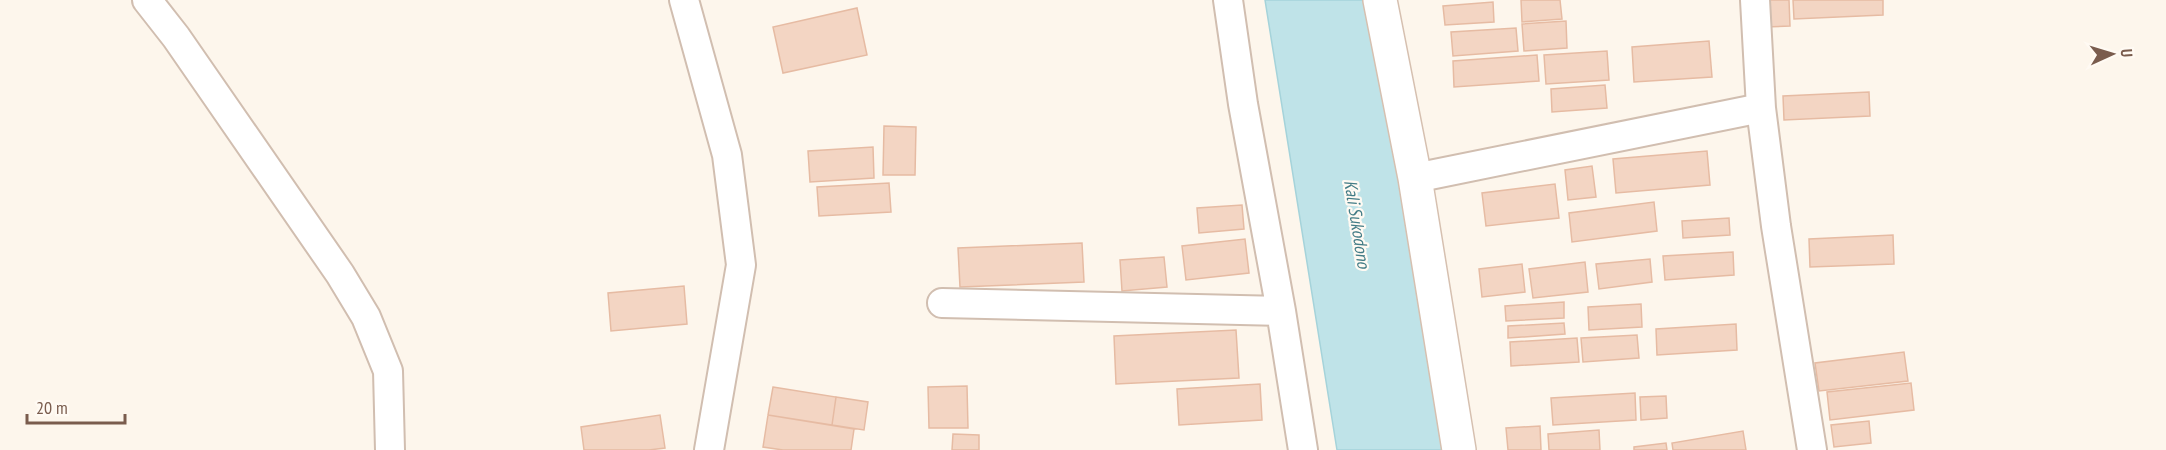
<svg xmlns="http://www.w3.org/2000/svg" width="2166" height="450" font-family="'PT Sans Narrow',sans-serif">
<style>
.water{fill:#bfe3e8;stroke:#a5d3da;stroke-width:1.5}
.building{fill:#f3d5c3;stroke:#e6bba3;stroke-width:1.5}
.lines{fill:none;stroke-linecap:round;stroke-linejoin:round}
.minor-casing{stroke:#d1beb0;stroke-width:32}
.secondary-casing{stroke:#d6c0b0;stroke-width:36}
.minor{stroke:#fff;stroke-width:28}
.secondary{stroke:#fff;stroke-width:33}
.labels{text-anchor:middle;stroke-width:4.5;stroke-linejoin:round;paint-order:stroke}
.water-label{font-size:18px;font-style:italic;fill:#437c86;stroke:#fffaf3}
</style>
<rect width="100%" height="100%" fill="#fdf6ec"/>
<path class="water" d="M1265,0H1365L1450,450H1337Z"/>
<path class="building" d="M1521,0H1560L1562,19L1522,22Z
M1763,0H1789L1790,26L1764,27Z
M1793,0H1883V15L1794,19Z
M1493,2L1494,22L1445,25L1443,6Z
M857,8L867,55L783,73L773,27Z
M1566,21L1567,48L1524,51L1522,24Z
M1516,28L1518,51L1453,56L1451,32Z
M1709,41L1712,77L1634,82L1632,47Z
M1607,51L1609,80L1546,84L1544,55Z
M1537,55L1539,81L1454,87L1453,61Z
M1605,85L1607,108L1552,112L1551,89Z
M1869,92L1870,116L1784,120L1783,96Z
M884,126L916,127L915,175H883Z
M873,147L874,178L810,182L808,151Z
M1707,151L1710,185L1616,193L1613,159Z
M1592,166L1596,197L1568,200L1565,170Z
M889,183L891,212L819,216L817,187Z
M1555,184L1559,218L1486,226L1482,193Z
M1654,202L1657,231L1572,242L1569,213Z
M1242,205L1244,229L1199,233L1197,208Z
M1729,218L1730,235L1683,238L1682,221Z
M1893,235L1894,264L1810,267L1809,239Z
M1245,239L1249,273L1186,280L1182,246Z
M1082,243L1084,282L960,287L958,248Z
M1733,252L1734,275L1665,280L1663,256Z
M1164,257L1167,287L1122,291L1120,260Z
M1650,259L1652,282L1599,289L1596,264Z
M1585,262L1588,292L1533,298L1529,269Z
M1522,264L1525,292L1482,297L1479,269Z
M684,286L687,324L611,331L608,293Z
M1564,302V318L1506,321L1505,306Z
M1641,304L1642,327L1589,330L1588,307Z
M1564,323L1565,334L1508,338V326Z
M1736,324L1737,350L1657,355L1656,329Z
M1236,330L1239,378L1116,384L1114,336Z
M1637,335L1639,358L1583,362L1581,338Z
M1577,338L1579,362L1511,366L1510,342Z
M1904,352L1908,381L1819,391L1815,363Z
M1911,383L1914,410L1830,420L1827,392Z
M1260,384L1262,420L1179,425L1177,389Z
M967,386L968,428H929L928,387Z
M773,387L836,397L832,425L768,415Z
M1635,393L1636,420L1553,425L1551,398Z
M1666,396L1667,418L1641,420L1640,397Z
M836,397L868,402L864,430L832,425Z
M660,415L665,448L649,450H584L581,427Z
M768,415L854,429L851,450H783L763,447Z
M1869,421L1871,443L1834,447L1831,425Z
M1540,426L1541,450H1508L1506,428Z
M1599,430L1600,450H1549L1548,434Z
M1743,431L1746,450H1673L1672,443Z
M953,434L979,435V450H952Z
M1666,443L1667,450H1634V447Z"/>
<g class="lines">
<defs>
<path id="minor" d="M147,0L176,37L340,274L366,317L388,371L390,450
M684,0L727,155L741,265L709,450
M1228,0L1243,104L1281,311L1303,450
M1755,0L1761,108L1776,226L1812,450
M1415,178L1761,108
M942,303L1281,311"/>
<path id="secondary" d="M1380,0L1415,178L1459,450"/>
</defs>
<use href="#minor" class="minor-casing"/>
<use href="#secondary" class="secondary-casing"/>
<use href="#minor" class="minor"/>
<use href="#secondary" class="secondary"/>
</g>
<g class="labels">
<g class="water-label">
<text transform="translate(1357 224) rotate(81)" y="6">Kali Sukodono</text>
</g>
</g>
<g transform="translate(2112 54) rotate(86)" stroke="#fffaf3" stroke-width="4.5" paint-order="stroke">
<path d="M0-4.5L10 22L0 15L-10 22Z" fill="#7a5c4d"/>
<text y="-9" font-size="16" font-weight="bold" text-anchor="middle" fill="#7a5c4d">U</text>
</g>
<path d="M27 414v9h98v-9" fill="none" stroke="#7a5c4d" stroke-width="3"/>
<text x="36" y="414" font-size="18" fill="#7a5c4d" stroke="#fffaf3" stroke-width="4.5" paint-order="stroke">20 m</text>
</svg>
